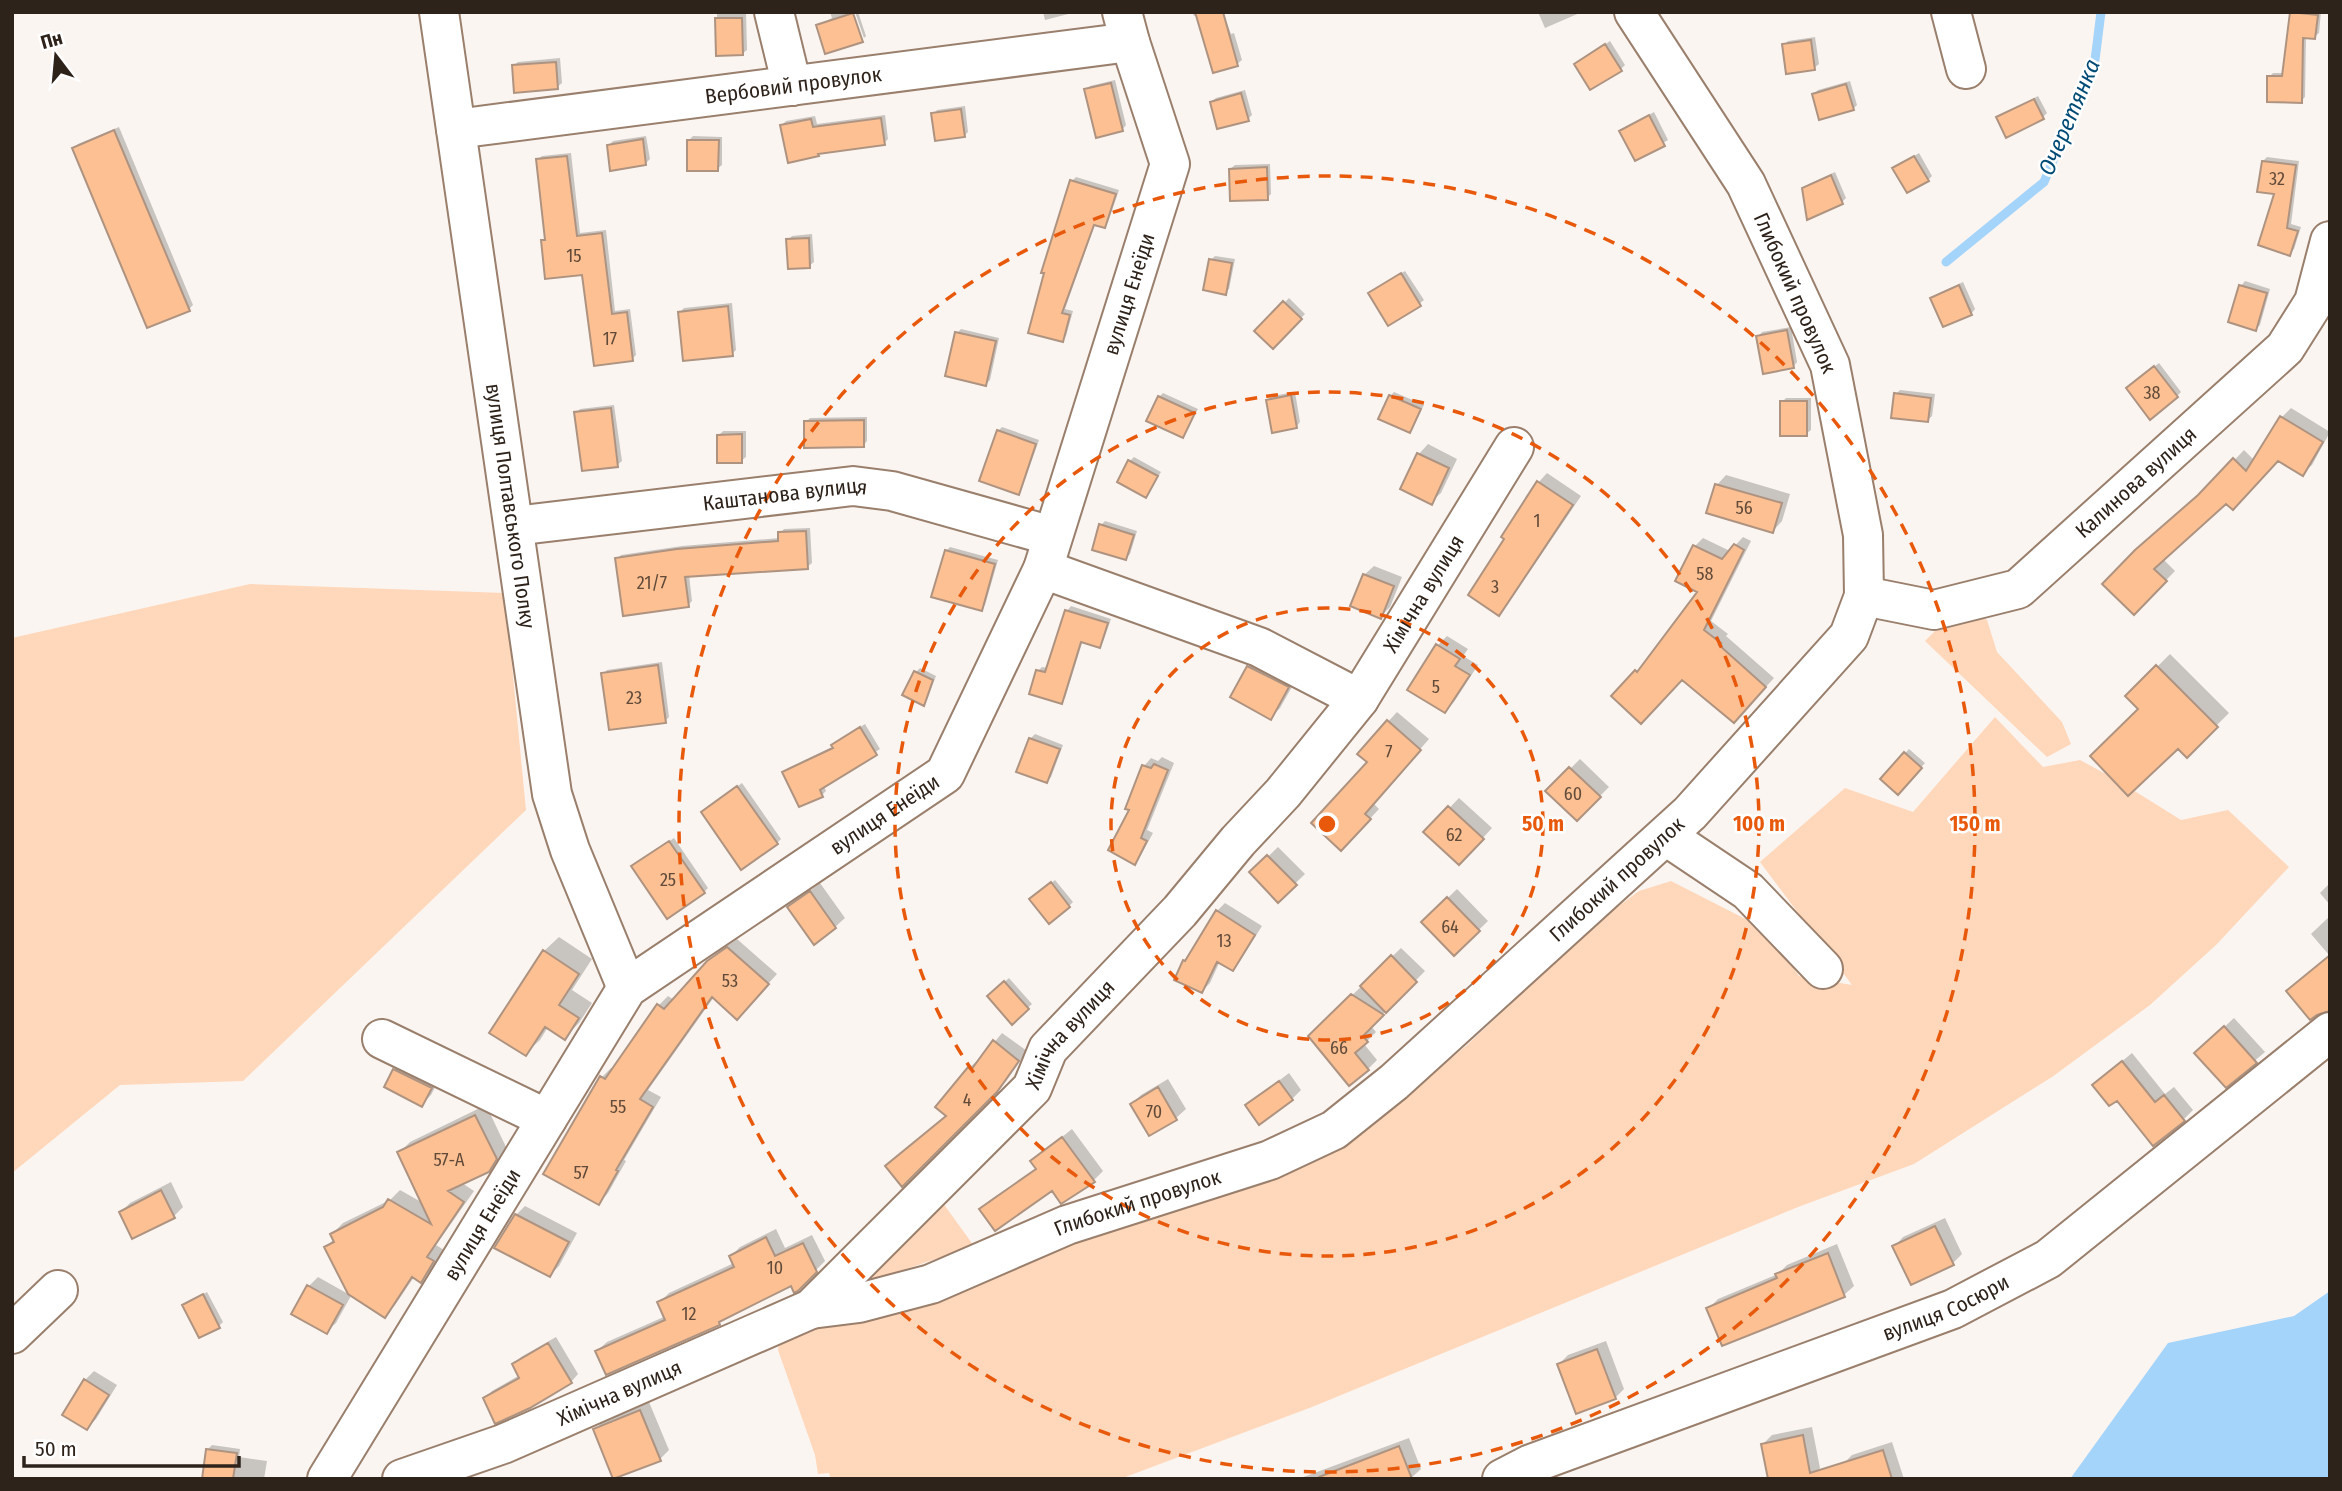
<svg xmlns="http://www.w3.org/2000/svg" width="2342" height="1491" font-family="'Fira Sans Condensed',sans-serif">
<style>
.green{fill:#ffd7ba}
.water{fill:#a5d4fa}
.shadow{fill:#0003}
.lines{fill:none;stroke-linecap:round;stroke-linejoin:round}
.stream{stroke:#a5d4fa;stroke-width:9}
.building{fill:#fcc093;stroke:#ae9380;stroke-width:2}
.minor-casing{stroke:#997f6c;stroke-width:42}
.minor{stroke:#fff;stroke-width:38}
.ring{fill:none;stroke:#e8590c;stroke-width:3.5;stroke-dasharray:12 9}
.labels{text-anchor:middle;stroke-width:5;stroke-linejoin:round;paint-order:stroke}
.number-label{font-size:18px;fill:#624a39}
.street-label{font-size:21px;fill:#2e231b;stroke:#fff}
.water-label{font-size:23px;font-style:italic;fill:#004b76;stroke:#fff}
.centre{fill:#e8590c;stroke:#fff;stroke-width:3.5}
.ring-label{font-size:21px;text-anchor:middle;font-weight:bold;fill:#e8590c;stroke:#fff;stroke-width:5;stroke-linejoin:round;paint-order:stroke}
</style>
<rect width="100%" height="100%" fill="#fbf5f1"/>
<path class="green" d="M250,584L505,593L526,810L243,1081L120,1085L12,1173V638Z
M1971,610L1987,620L1997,652L2062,722L2071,744L2047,757L1925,641L1947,619Z
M1995,717L2043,767L2080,760L2117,780L2181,820L2228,810L2289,867L2216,945L2150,1005L2052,1077L1914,1164L1798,1207L1312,1407L1120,1479H831L829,1473L818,1474L815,1455L778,1350L780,1336L1054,1245L1198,1202L1339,1150L1466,1046L1600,920L1639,891L1671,881L1767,930L1799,976L1852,985L1760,862L1845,788L1913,812Z
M940,1199L974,1246L841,1291Z"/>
<path class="water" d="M2330,1291V1479H2070L2168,1343L2294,1316Z"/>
<path class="shadow" d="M717,12H746L747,50L742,54H718Z
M830,12H851L860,40L818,26L832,18Z
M855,12H858L866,36L864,38Z
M1043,12H1076L1045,20Z
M1192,12H1223L1231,34L1234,33L1242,60L1237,64L1198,15L1194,16Z
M1538,12H1582L1545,28Z
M2293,12H2321L2319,33L2314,37L2306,36L2305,97L2301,101L2269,77L2273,73H2284Z
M1815,37L1819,64L1814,68L1784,45L1788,41Z
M1610,41L1625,65L1621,69L1576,64Z
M560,58L562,83L557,87L513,66L518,62Z
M1115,80L1126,125L1122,130L1086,90L1090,86Z
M1850,81L1857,105L1853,109L1814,94L1818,90Z
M1245,90L1252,115L1248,119L1211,102L1216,98Z
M2038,96L2047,113L2043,117L1998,118Z
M965,106L968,132L964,136L933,114L937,110Z
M1654,112L1668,140L1636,159L1621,131Z
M885,115L888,139L884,143L821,152L818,155L782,125L786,121L815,116L817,124Z
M119,127L193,305L189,309L74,148L78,144Z
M646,136L650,159L645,164L609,145L613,141Z
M693,136L722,137V165L717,169L689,140Z
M571,153L580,233L606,230L615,311L630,309L636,355L632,359L583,273L543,241L546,237L537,160L542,156Z
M1919,153L1932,176L1928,180L1895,168Z
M2267,157L2299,161L2291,224L2301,227L2294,249L2289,254L2277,193L2263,161Z
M1270,164L1271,194L1267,198L1230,169L1235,165Z
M1835,172L1846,198L1842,202L1809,218L1804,188L1809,184Z
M1076,177L1119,190L1108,222L1104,226L1095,224L1065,309L1073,311L1066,336L1062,340L1030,332L1072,181Z
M812,234L814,262L809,266L788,240L792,236Z
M1215,256L1235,259L1229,289L1225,293L1211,260Z
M1405,271L1424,300L1419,304L1374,289Z
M2245,281L2270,289L2260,325L2256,329L2241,286Z
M1963,282L1975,309L1971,314L1932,298L1937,294Z
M1289,298L1305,314L1273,347L1257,331Z
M732,303L736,350L732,354L680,312L684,308Z
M1791,327L1797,362L1793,367L1758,337L1762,332Z
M961,329L999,338L990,380L986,384L957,333Z
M2159,363L2181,392L2177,396L2132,384Z
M1900,390L1935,394L1932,416L1928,420L1896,394Z
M1295,392L1300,422L1296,427L1268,400L1272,396Z
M1394,392L1424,405L1410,431L1390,396Z
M1163,393L1198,409L1183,436L1159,397Z
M1786,398H1811V430L1806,434L1782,402Z
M614,405L622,461L617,465L576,413L580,409Z
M2291,408L2330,432L2312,465L2302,474L2279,459L2226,501L2163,559L2175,571L2134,613L2104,584L2206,490L2244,450L2255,461L2282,417Z
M867,417V441L863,446L806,422L810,418Z
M1002,427L1039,440L1022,488L1018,493L998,431Z
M723,431H746V457L741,461L719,435Z
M1428,444L1457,459L1441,493L1431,502L1419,454Z
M1134,457L1161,472L1146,496L1130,461Z
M1547,473L1581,496L1508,604L1499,614L1538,483Z
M1726,475L1790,494L1782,521L1773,531L1717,485Z
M1105,521L1137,531L1130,554L1126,558L1101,525Z
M810,528L812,563L807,567L689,575L692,601L688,605L617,559L621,555L682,546L780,538V533L784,529Z
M1743,537L1751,541L1711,621L1728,634L1726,636L1774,678L1743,712L1682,678L1613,696L1645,663L1700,592L1695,546L1703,538L1730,551Z
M950,547L998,560L985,605L981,609L946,551Z
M1374,566L1402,577L1390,607L1381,616L1364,575Z
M1071,606L1111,619L1103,642L1099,646L1083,640L1065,698L1061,702L1038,671L1042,667L1048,668L1067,611Z
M1447,636L1468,649L1463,656L1478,665L1454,702L1445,711L1410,689L1438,645Z
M2170,654L2229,713L2187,755L2128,696Z
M1258,658L1297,678L1280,708L1271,717L1249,667Z
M662,662L669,717L665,721L603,674L607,670Z
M920,668L936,676L927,700L923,704L916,672Z
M1397,712L1429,739L1373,803L1379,809L1351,839L1369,762L1359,753Z
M865,724L880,749L824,786L826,791L822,795L784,772L788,768L834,746L838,741Z
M1035,734L1063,745L1051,777L1047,781L1030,739Z
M1909,749L1925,763L1898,793L1882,779Z
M1162,757L1174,763L1147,830L1153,833L1141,855L1134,863L1131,810L1127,808L1144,766L1151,758L1158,761Z
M1580,759L1609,787L1577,819L1548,791Z
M742,783L781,839L777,843L707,808Z
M1459,798L1492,828L1468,854L1426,832Z
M674,838L708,888L704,892L638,862Z
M1278,847L1305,874L1278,900L1251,873Z
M1055,880L1073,902L1069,906L1036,895Z
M820,883L845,918L835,927L789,907Z
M2330,883V905L2320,893Z
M1457,889L1488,921L1454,954L1423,922Z
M1225,903L1262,926L1240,961L1233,969L1220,961L1210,983L1202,991L1184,961L1217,911Z
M2330,916V1009L2288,991L2329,955L2311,934Z
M559,937L592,959L572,990L592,1003L579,1023L565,1037L548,1027L540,1040L525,1054L544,951Z
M737,939L777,974L746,1008L714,997L648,1090L661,1097L624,1160L626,1161L608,1193L599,1203L602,1077L611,1068L614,1069L659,1005L668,996L674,1000L718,952Z
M1401,948L1425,971L1371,1026L1376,1032L1364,1044L1377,1060L1368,1069L1310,1036Z
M1009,978L1032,1004L1012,1022L989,996Z
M2234,1018L2265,1052L2226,1085L2206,1044Z
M1002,1033L1027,1051L1006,1081L903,1184L948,1115L969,1068L978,1060L979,1061Z
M2132,1053L2165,1094L2174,1087L2193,1110L2184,1119L2104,1076Z
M404,1061L440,1078L431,1095L422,1104L395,1070Z
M1289,1073L1301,1090L1292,1099L1247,1105Z
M1168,1079L1186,1109L1176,1118L1150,1134L1132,1104L1141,1095Z
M486,1105L506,1147L499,1159L488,1170L462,1183L474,1191L436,1245L444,1250L432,1270L421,1280L414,1277L395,1305L385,1316L352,1294L336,1323L326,1332L309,1286L318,1277L350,1295L326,1247L334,1239L332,1234L343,1223L390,1200L400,1190L423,1203L399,1153L410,1142Z
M1072,1129L1103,1171L1094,1180L1052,1188L981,1210L990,1200L1037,1168L1032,1161Z
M171,1182L183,1207L174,1216L121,1212L130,1203Z
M525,1206L577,1233L559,1266L550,1275L516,1215Z
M1945,1218L1962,1254L1953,1263L1894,1247L1903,1237Z
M776,1229L785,1248L812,1235L825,1261L797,1289L792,1284L726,1317L719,1323L597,1351L607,1342L666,1316L659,1303L669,1293L734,1263L731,1256L740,1247Z
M1837,1244L1854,1286L1844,1295L1723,1344L1708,1309L1718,1299L1778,1274L1787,1265Z
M207,1292L223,1322L219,1326L184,1305Z
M556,1337L578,1374L571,1382L485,1399L492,1391L520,1375L514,1365L521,1357Z
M1606,1341L1624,1389L1615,1398L1559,1364L1568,1355Z
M94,1371L117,1385L96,1419L87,1428L85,1380Z
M649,1402L669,1450L660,1459L595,1430L604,1420Z
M1812,1427L1820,1468L1811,1478L1763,1444L1772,1435Z
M1409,1438L1421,1469L1410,1479H1298Z
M1892,1442L1904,1479H1847L1843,1464L1852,1455Z
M212,1445L240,1449L239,1457L267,1461L264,1479H203L208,1449Z"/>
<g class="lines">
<path class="stream" d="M1946,262L2044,182L2095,60L2101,12"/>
</g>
<path class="building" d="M1195,12H1223L1238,66L1213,73Z
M2290,12L2318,15L2315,39L2303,38L2302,103L2267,102V76H2282Z
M853,13L863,42L825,54L816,25Z
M715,18H742L743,55L716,56Z
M1811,40L1815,70L1786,74L1782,44Z
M1605,44L1622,71L1590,90L1574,64Z
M556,62L558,89L514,93L512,65Z
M1111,83L1123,131L1096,138L1084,89Z
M1846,84L1854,110L1819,120L1812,94Z
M1241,93L1249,121L1217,129L1210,102Z
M2034,99L2044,119L2006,138L1996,117Z
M961,109L965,137L935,141L931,113Z
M1649,115L1665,146L1635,161L1619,131Z
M881,118L885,145L818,154L819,156L788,163L780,125L811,119L813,127Z
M114,130L190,311L147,328L72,148Z
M643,139L646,165L610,171L607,145Z
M687,140H719L718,171H687Z
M567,156L577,236L602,233L612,314L627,312L633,361L594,366L582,275L545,279L541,240H545L536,159Z
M1914,156L1929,181L1907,193L1892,168Z
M2262,161L2296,165L2287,228L2298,231L2290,256L2258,245L2274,194L2257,192Z
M1267,167L1268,200L1230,201L1229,169Z
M1831,175L1843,204L1807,220L1802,188Z
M1070,180L1116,194L1105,228L1094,225L1062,313L1070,315L1063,342L1028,333L1044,273H1041Z
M809,238L810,268L788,269L786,239Z
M1209,259L1232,263L1226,295L1203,290Z
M1401,273L1421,306L1388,326L1368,293Z
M1959,285L1972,315L1943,327L1930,298Z
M2239,285L2267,293L2256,331L2228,322Z
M1283,301L1302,319L1273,349L1254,331Z
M728,306L733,356L683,361L678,312Z
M1787,330L1794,368L1763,374L1756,336Z
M955,332L996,341L986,386L945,376Z
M2154,366L2178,397L2150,420L2126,388Z
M1894,393L1931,398L1928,422L1891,418Z
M1291,395L1297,428L1272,433L1266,400Z
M1389,395L1421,409L1410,433L1378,419Z
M1158,396L1195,413L1183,438L1146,421Z
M1780,401H1807V436H1780Z
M611,408L618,467L582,471L574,412Z
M2280,416L2323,442L2303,476L2278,461L2233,510L2226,504L2154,569L2167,581L2134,615L2102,584L2135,550L2198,495L2233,458L2246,471Z
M864,420V447L804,448V421Z
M997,430L1036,444L1019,495L979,481Z
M742,434V463H717V435Z
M1417,453L1449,468L1432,505L1400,489Z
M1128,460L1158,476L1146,498L1117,482Z
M1537,481L1573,505L1499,616L1468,595L1504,539L1501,537Z
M1715,484L1782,503L1773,533L1706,513Z
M1099,524L1134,535L1126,560L1092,550Z
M806,531L808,569L685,577L689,607L623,616L615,558L677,549L778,541V532Z
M1734,544L1744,550L1704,630L1721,643L1719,645L1766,687L1734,723L1682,680L1641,724L1611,696L1635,670L1637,672L1697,592L1675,581L1693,545L1722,559Z
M945,550L995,564L982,611L931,597Z
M1363,574L1394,586L1381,619L1350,606Z
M1065,610L1108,623L1100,648L1081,642L1062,704L1029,694L1036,670L1045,672Z
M1436,644L1460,659L1455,666L1470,675L1445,713L1407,690Z
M658,665L666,723L609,730L601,673Z
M2156,665L2218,727L2187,758L2178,749L2128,796L2090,756L2138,709L2125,696Z
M1247,666L1289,687L1271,720L1230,697Z
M914,671L933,680L924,706L902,695Z
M1387,720L1421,750L1365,814L1371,819L1341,851L1311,823L1367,762L1357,754Z
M860,727L877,755L820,790L823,797L799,807L782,772L833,748L831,745Z
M1029,738L1060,749L1047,783L1016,772Z
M1904,752L1922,768L1898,795L1880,779Z
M1154,764L1168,770L1141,838L1147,841L1135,865L1108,850L1129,810L1125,809L1142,765L1151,768Z
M1569,767L1601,797L1577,821L1545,791Z
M737,786L778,844L741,870L701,812Z
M1448,806L1484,839L1459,865L1423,832Z
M669,841L705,893L667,919L631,866Z
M1267,855L1297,885L1278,903L1249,872Z
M1051,882L1070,907L1049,924L1029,899Z
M810,891L836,928L814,945L787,907Z
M1447,897L1480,931L1454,956L1421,922Z
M1216,910L1255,935L1233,971L1217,962L1202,993L1174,980L1183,960L1185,961Z
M727,947L769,984L737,1020L712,997L640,1099L653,1107L616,1170L618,1171L599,1205L543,1174L600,1076L605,1079L657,1004L664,1009L707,961Z
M543,950L579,974L559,1005L579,1018L565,1040L545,1027L526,1056L489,1033Z
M1391,955L1417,982L1386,1013L1360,986Z
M2330,955V1011L2317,1015L2310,1020L2286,991Z
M1004,981L1029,1009L1012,1025L987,996Z
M1351,994L1384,1015L1363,1036L1368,1042L1355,1053L1369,1070L1349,1086L1308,1036Z
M2224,1026L2257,1063L2226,1088L2194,1053Z
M993,1040L1019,1061L997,1092L902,1187L885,1166L946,1116L935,1107L968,1067L971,1070Z
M2122,1061L2155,1102L2164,1095L2185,1121L2153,1146L2117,1101L2109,1106L2092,1085Z
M393,1069L432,1088L422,1107L384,1087Z
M1279,1081L1293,1100L1259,1125L1245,1105Z
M1158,1087L1177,1120L1149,1136L1130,1104Z
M475,1115L497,1159L489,1172L448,1191L464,1202L427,1257L434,1261L421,1283L412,1277L385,1318L348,1294L324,1247L334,1242L330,1234L383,1207L388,1199L431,1224L397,1152Z
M1062,1137L1095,1182L1061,1204L1052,1191L995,1231L979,1209L1036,1169L1030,1161Z
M161,1190L175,1218L132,1239L119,1212Z
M515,1214L569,1242L550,1277L494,1248Z
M1935,1226L1954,1265L1911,1285L1892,1246Z
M766,1237L775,1256L803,1243L817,1272L798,1291L794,1293L791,1286L719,1322L720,1325L606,1375L595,1351L665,1320L657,1302L734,1267L729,1256Z
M1828,1253L1845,1297L1722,1346L1706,1308L1777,1278L1775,1274Z
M307,1285L343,1305L327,1334L291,1314Z
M203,1294L220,1328L199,1338L182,1305Z
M548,1343L572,1383L530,1408L495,1424L483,1398L519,1378L512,1364Z
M1597,1349L1616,1399L1576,1414L1557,1364Z
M84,1379L109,1395L87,1430L62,1415Z
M640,1410L661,1461L613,1479L593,1429Z
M1803,1435L1810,1473L1883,1450L1892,1479H1768L1761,1444Z
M1399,1446L1412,1479H1319V1477Z
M206,1449L237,1453L233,1479H202Z"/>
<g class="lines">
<defs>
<g id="minor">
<path id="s1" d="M439,12L552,794L570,850L627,988"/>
<path d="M774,12L792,86"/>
<path d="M1951,12L1966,69"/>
<path id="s2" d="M456,129L1130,42"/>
<path id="s3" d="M514,526L853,486L892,491L1052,536"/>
<path d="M1043,569L1259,647L1359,699"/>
<path id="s4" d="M1864,596L1934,610L2018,589L2285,348L2314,302L2330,241"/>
<path d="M1666,836L1748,891L1823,969"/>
<path d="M382,1039L547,1119"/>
<path id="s5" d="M811,1309L859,1303L931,1284L1067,1225L1270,1160L1334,1130L1394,1082L1690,813L1849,636L1864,596L1863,535L1830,365L1746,184L1634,12"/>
<path d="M12,1334L58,1290"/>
<path id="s6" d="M327,1479L627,988L945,774L1043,569L1170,164L1130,42L1122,12"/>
<path id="s7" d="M402,1479L503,1444L811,1309L1032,1088L1048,1049L1180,911L1238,841L1283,793L1359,699L1514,447"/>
<path id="s8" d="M1502,1479L1531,1464L1953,1309L2048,1259L2330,1032"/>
</g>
</defs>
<use href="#minor" class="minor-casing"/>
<use href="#minor" class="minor"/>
</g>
<g class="ring">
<circle cx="1327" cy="824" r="216"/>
<circle cx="1327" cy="824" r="432"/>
<circle cx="1327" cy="824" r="648"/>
</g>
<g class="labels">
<g class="number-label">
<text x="2277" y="185">32</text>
<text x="574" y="262">15</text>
<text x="610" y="345">17</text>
<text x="2152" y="399">38</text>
<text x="1744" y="514">56</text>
<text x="1537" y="527">1</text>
<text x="1705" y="580">58</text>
<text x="652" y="589">21/7</text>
<text x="1495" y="593">3</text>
<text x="1436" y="693">5</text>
<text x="634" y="704">23</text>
<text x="1389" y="758">7</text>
<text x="1573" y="800">60</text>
<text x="1454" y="841">62</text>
<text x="668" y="886">25</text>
<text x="1450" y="933">64</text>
<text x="1224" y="947">13</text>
<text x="730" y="987">53</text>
<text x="1339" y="1054">66</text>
<text x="967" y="1106">4</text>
<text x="618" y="1113">55</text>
<text x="1154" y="1118">70</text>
<text x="449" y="1166">57-А</text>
<text x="581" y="1179">57</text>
<text x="775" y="1274">10</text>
<text x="689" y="1320">12</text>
</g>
<g class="street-label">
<text dy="7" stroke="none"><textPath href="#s2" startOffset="340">Вербовий провулок</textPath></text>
<text transform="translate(1795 293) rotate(66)" y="7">Глибокий провулок</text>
<text dy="7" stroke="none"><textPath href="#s6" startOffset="1474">вулиця Енеїди</textPath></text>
<text dy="7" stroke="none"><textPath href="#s4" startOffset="317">Калинова вулиця</textPath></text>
<text dy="7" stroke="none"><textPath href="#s3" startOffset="273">Каштанова вулиця</textPath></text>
<text dy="7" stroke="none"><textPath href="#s1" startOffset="499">вулиця Полтавського Полку</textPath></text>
<text dy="7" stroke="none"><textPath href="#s7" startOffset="1390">Хімічна вулиця</textPath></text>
<text dy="7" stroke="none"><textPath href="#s6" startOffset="886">вулиця Енеїди</textPath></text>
<text dy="7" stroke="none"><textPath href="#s5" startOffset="933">Глибокий провулок</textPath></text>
<text dy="7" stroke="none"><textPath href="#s7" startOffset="822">Хімічна вулиця</textPath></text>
<text dy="7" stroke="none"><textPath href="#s5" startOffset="345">Глибокий провулок</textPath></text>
<text dy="7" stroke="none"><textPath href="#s6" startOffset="298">вулиця Енеїди</textPath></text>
<text dy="7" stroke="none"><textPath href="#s8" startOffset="476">вулиця Сосюри</textPath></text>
<text dy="7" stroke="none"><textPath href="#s7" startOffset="234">Хімічна вулиця</textPath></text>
</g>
<g class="water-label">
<text transform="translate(2069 117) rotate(-67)" y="8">Очеретянка</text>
</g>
</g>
<circle cx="1327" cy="824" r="10" class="centre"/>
<g class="ring-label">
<text x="1543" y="831">50 m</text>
<text x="1759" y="831">100 m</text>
<text x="1975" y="831">150 m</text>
</g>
<rect width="2342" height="1491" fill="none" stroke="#2e231b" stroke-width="28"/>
<g transform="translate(56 56) rotate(344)" stroke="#ffffff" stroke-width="5" paint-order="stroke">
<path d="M0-5L12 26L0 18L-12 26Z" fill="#2e231b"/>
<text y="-10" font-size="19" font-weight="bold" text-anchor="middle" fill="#2e231b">Пн</text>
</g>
<path d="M24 1456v10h215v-10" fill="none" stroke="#2e231b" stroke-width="3.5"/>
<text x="35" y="1456" font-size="21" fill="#2e231b" stroke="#ffffff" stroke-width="5" paint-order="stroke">50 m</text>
</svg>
